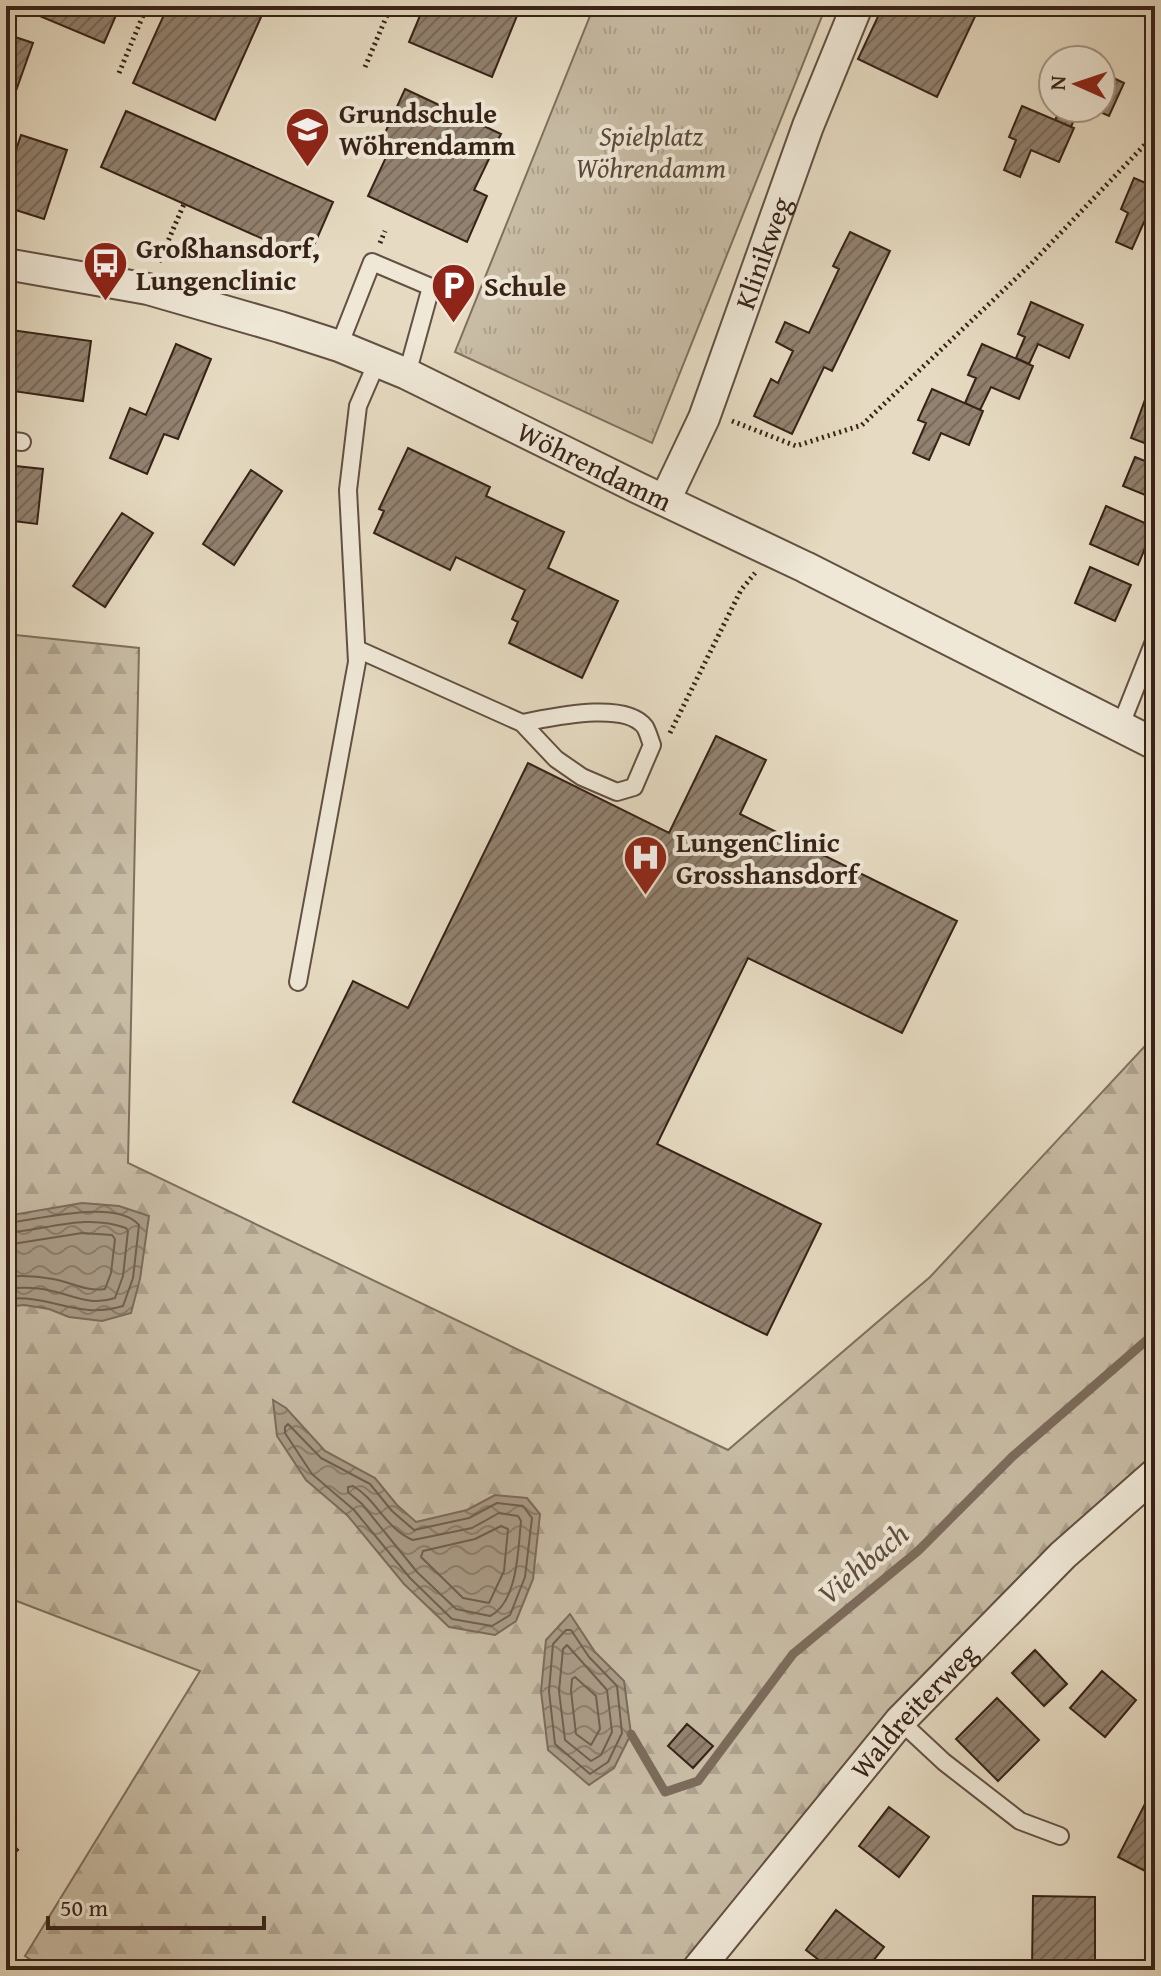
<svg xmlns="http://www.w3.org/2000/svg" width="1161" height="1976" font-family="'Gentium Book Plus',serif">
<style>
.grass{fill:url(#grass-tufts);stroke:#806f5e;stroke-width:2}
.forest{fill:url(#forest-firs);stroke:#806f5e;stroke-width:2}
.water{fill:url(#water-waves);stroke:#7c6b5b;stroke-width:2}
.lines{fill:none;stroke-linecap:round;stroke-linejoin:round}
.shore{stroke:#705f50;stroke-width:2}
.stream{stroke:#7c6b5b;stroke-width:9}
.building{fill:url(#building-hatch);stroke:#372218;stroke-width:2}
.lane-casing{stroke:#635042;stroke-width:20}
.street-casing{stroke:#635042;stroke-width:34}
.path{stroke:#372218;stroke-width:5;stroke-dasharray:2 4;stroke-linecap:butt}
.lane{stroke:#efe8d7;stroke-width:16}
.street{stroke:#efe8d7;stroke-width:30}
.labels{text-anchor:middle;stroke-width:8;stroke-linejoin:round;paint-order:stroke}
.poi-label{font-size:28px;font-weight:bold;fill:#372218;stroke:#efe8d7;text-anchor:start}
.park-label{font-size:28px;font-style:italic;fill:#5b483b;stroke:#efe8d7}
.street-label{font-size:28px;fill:#372218;stroke:#efe8d7}
.water-label{font-size:30px;font-style:italic;fill:#5f4d3f;stroke:#efe8d7}
</style>
<defs>
<pattern id="grass-tufts" width="24" height="20" patternUnits="userSpaceOnUse" patternTransform="scale(2)"><rect width="24" height="20" fill="#c8bca5"/><path d="M3 7l-1-3M5 7V3M7 7l1-3M15 17l-1-3M17 17v-4M19 17l1-3" fill="none" stroke="#aca18d"/></pattern>
<pattern id="forest-firs" width="22" height="20" patternUnits="userSpaceOnUse" patternTransform="scale(2)"><rect width="22" height="20" fill="#c8bca5"/><path d="M5 1l3.5 6h-7zM16 11l3.5 6h-7z" fill="#aca18d"/></pattern>
<pattern id="water-waves" width="16" height="10" patternUnits="userSpaceOnUse" patternTransform="scale(2)"><rect width="16" height="10" fill="#aa9c88"/><path d="M0 5q4-4 8 0t8 0" fill="none" stroke="#8b7f6e"/></pattern>
<pattern id="building-hatch" width="6" height="6" patternUnits="userSpaceOnUse" patternTransform="scale(2)"><rect width="6" height="6" fill="#928270"/><path d="M-1 1l2-2M0 6l6-6M5 7l2-2" fill="none" stroke="#786a5b"/></pattern>
</defs>
<rect width="100%" height="100%" fill="#e6dbc2"/>
<filter id="stains"><feTurbulence type="fractalNoise" baseFrequency=".0025" numOctaves="4"/><feColorMatrix values="0 0 0 0 .2 0 0 0 0 .09 0 0 0 0 .02 0 0 0 .5 -.17"/></filter>
<radialGradient id="worn" r=".72"><stop offset=".6" stop-color="#630" stop-opacity="0"/><stop offset="1" stop-color="#630" stop-opacity=".3"/></radialGradient>
<path class="grass" d="M594,6H826L652,443L455,352Z"/>
<path class="forest" d="M6,634L139,648L128,1163L728,1450L930,1277L1146,1045L1155,1027V1474L1063,1555L699,1970H46L25,1956L200,1671L6,1597Z"/>
<path class="water" d="M82,1203L119,1206L149,1216L140,1279L131,1313L102,1321L69,1317L49,1309L24,1305L6,1307V1216Z
M273,1400L286,1408L325,1451L375,1478L397,1505L416,1522L467,1510L495,1495L527,1498L540,1514L533,1579L516,1621L495,1635L449,1627L404,1584L348,1516L306,1480L277,1436Z
M570,1614L595,1652L624,1681L631,1734L614,1768L589,1785L548,1750L541,1691L546,1640Z"/>
<g class="lines">
<path class="shore" d="M6,1223C38,1220 116,1198 139,1225L133,1278L123,1306C77,1320 52,1294 6,1299
M6,1233C47,1230 86,1213 126,1228L128,1231L123,1276L115,1298C91,1306 75,1296 52,1291C36,1287 21,1287 6,1289
M6,1245L82,1233L112,1235L115,1239L111,1273L105,1289C86,1292 71,1282 53,1279C37,1276 22,1275 6,1277
M288,1424L321,1458L370,1484L392,1511L414,1530L469,1518L497,1503L523,1506L532,1518L525,1577L510,1615L492,1626L452,1619L410,1578L354,1510L312,1474L285,1433V1427Z
M353,1486C376,1499 386,1529 413,1540L472,1528L499,1513L518,1516L521,1521C518,1549 518,1602 490,1616L456,1609L417,1572L362,1504L348,1492V1487Z
M501,1526L508,1529L504,1571L489,1603L463,1598L421,1557L423,1551L475,1539Z
M566,1630H571L589,1657L617,1686L622,1733L608,1762L590,1774L555,1744L549,1691L553,1644Z
M567,1645L607,1690L612,1732L601,1755L591,1761L565,1740L559,1691L563,1649Z
M575,1677L596,1696L600,1729L591,1745L576,1734L571,1691L572,1679Z"/>
<path class="stream" d="M631,1734L665,1792L698,1781L793,1654L918,1551L1012,1457L1155,1333"/>
</g>
<path class="building" d="M16,6H120L104,43Z
M168,6H266L215,120L133,83Z
M424,6H521L492,77L409,42Z
M883,6H980L937,97L858,59Z
M6,34L33,43L6,119Z
M1101,72L1124,83L1109,116L1091,108H1101Z
M405,89L501,134L474,190L487,196L467,242L368,196L389,151L379,146Z
M1022,106L1074,128L1059,162L1031,150L1020,177L1004,170L1016,140L1009,137Z
M1061,108H1079L1071,127L1055,120Z
M126,111L333,202L308,259L101,167Z
M21,135L67,150L44,219L6,207V154L14,156Z
M1134,178L1155,187V227L1144,222L1132,249L1116,242L1128,213L1121,209Z
M850,232L890,251L832,371L824,367L792,434L754,416L771,379L778,383L793,351L776,342L785,322L809,333L839,269L833,266Z
M1031,302L1083,325L1069,358L1038,344L1029,364L1016,358L1025,337L1018,334Z
M11,330L91,341L83,401L6,390V362Z
M176,344L211,359L178,439L164,434L147,474L110,458L130,408L146,415Z
M982,344L1033,366L1019,399L991,387L980,410L965,403L976,378L968,375Z
M932,389L983,411L969,445L941,433L929,460L913,453L926,423L918,420Z
M1149,389L1155,392V447L1131,438Z
M408,448L490,487L486,496L564,532L548,568L618,601L582,678L509,643L518,622L512,619L525,590L456,557L450,570L374,533L384,511L379,509Z
M1135,457L1155,465V499L1123,486Z
M6,465L43,469L37,524L6,520Z
M251,470L282,491L234,565L203,544Z
M1106,506L1154,527L1138,565L1090,544Z
M122,513L153,533L105,607L73,586Z
M1090,567L1131,585L1115,621L1075,603Z
M716,736L766,760L740,814L957,921L902,1033L748,958L657,1144L821,1224L767,1335L293,1102L353,981L408,1008L528,763L669,833Z
M1035,1650L1067,1684L1044,1706L1012,1673Z
M1102,1671L1136,1700L1105,1737L1070,1708Z
M997,1698L1039,1740L998,1781L956,1739Z
M687,1724L713,1746L693,1768L668,1746Z
M1151,1792L1155,1794V1876L1118,1857Z
M889,1807L929,1837L899,1877L859,1846Z
M6,1837L18,1850L6,1861Z
M1033,1896L1095,1897V1970H1032Z
M836,1910L884,1947L866,1970H832L806,1950Z"/>
<g class="lines">
<defs>
<path id="lane" d="M339,346L372,262L431,287L407,374
M6,440L22,442
M357,649L522,723L556,759L582,777L617,792L634,787L652,745C650,740 648,732 645,727C625,700 550,718 522,723
M1120,727L1155,639
M298,982L357,662L348,490L358,406L377,362
M900,1721L944,1762L1020,1821L1060,1836"/>
<g id="street">
<path id="s1" d="M6,264L148,289L280,327L339,346L407,374L638,488L805,567L1155,744"/>
<path id="s2" d="M665,500L704,418L808,126L857,6"/>
<path id="s3" d="M697,1970L900,1721L1063,1555L1155,1474"/>
</g>
</defs>
<use href="#lane" class="lane-casing"/>
<use href="#street" class="street-casing"/>
<path class="path" d="M365,67L391,6
M119,73L147,6
M380,243L385,231
M159,262L184,204
M732,421L796,446L862,425L1031,264L1155,134
M670,733L741,590L755,573"/>
<use href="#lane" class="lane"/>
<use href="#street" class="street"/>
</g>
<defs>
<symbol id="school-pin" viewBox="-11 -11 22 30"><path d="M0 17L-7.5 6A9.5 9.5 0 1 1 7.5 6Z" fill="#8f2418" stroke="#efe8d7"/><path d="M0-5L7-2L0 1L-7-2ZM-4 1L0 2.5L4 1V4Q0 6-4 4Z" fill="#fff"/></symbol>
<symbol id="bus-pin" viewBox="-11 -11 22 30"><path d="M0 17L-7.5 6A9.5 9.5 0 1 1 7.5 6Z" fill="#8f2418" stroke="#efe8d7"/><path d="M-5-6H5V4H4V6H2V4H-2V6H-4V4H-5ZM-3.5-4V0h7V-4ZM-3.5 1.2v1.5H-2V1.2ZM2 1.2v1.5H3.5V1.2Z" fill="#fff"/></symbol>
<symbol id="parking-pin" viewBox="-11 -11 22 30"><path d="M0 17L-7.5 6A9.5 9.5 0 1 1 7.5 6Z" fill="#8f2418" stroke="#efe8d7"/><path d="M-3.5-5.5H1a3.5 3.5 0 0 1 0 7H-1V5.5H-3.5ZM-1-3.4V-.6H.8a1.4 1.4 0 0 0 0-2.8Z" fill="#fff"/></symbol>
<symbol id="hospital-pin" viewBox="-11 -11 22 30"><path d="M0 17L-7.5 6A9.5 9.5 0 1 1 7.5 6Z" fill="#8f2418" stroke="#efe8d7"/><path d="M-5-5h3v3.5h4V-5h3V5h-3V1.5h-4V5h-3Z" fill="#fff"/></symbol>
</defs>
<g fill-rule="evenodd">
<use href="#school-pin" x="282" y="104" width="51" height="69"/>
<use href="#bus-pin" x="80" y="238" width="51" height="69"/>
<use href="#parking-pin" x="428" y="260" width="51" height="69"/>
<use href="#hospital-pin" x="620" y="832" width="51" height="69"/>
</g>
<g class="labels">
<g class="poi-label">
<text x="339" y="123">Grundschule<tspan x="339" dy="32">Wöhrendamm</tspan></text>
<text x="136" y="258">Großhansdorf,<tspan x="136" dy="32">Lungenclinic</tspan></text>
<text x="484" y="296">Schule</text>
<text x="676" y="852">LungenClinic<tspan x="676" dy="32">Grosshansdorf</tspan></text>
</g>
<g class="park-label">
<text x="651" y="146">Spielplatz<tspan x="651" dy="32">Wöhrendamm</tspan></text>
</g>
<g class="street-label">
<text dy="10" stroke="none"><textPath href="#s2" startOffset="266">Klinikweg</textPath></text>
<text dy="10" stroke="none"><textPath href="#s1" startOffset="626">Wöhrendamm</textPath></text>
<text dy="10" stroke="none"><textPath href="#s3" startOffset="338">Waldreiterweg</textPath></text>
</g>
<g class="water-label">
<text transform="translate(863 1564) rotate(-40)" y="10">Viehbach</text>
</g>
</g>
<rect width="1161" height="1976" fill="none" stroke="#e6dbc2" stroke-width="32"/>
<rect x="8" y="8" width="1145" height="1960" fill="none" stroke="#372218" stroke-width="4"/>
<rect x="16" y="16" width="1129" height="1944" fill="none" stroke="#372218" stroke-width="2"/>
<g transform="translate(1077 84) rotate(273)"><circle r="38" fill="#efe8d7" stroke="#a5998b" stroke-width="2"/>
<path d="M0-6L14 30L0 20L-14 30Z" fill="#8f2418"/>
<text y="-12" font-size="22" font-weight="bold" text-anchor="middle" fill="#372218">N</text>
</g>
<path d="M48 1916v12h216v-12" fill="none" stroke="#372218" stroke-width="4"/>
<text x="60" y="1916" font-size="24" fill="#372218" stroke="#efe8d7" stroke-width="6" paint-order="stroke">50 m</text>
<rect width="100%" height="100%" filter="url(#stains)"/>
<rect width="100%" height="100%" fill="url(#worn)"/>
</svg>
